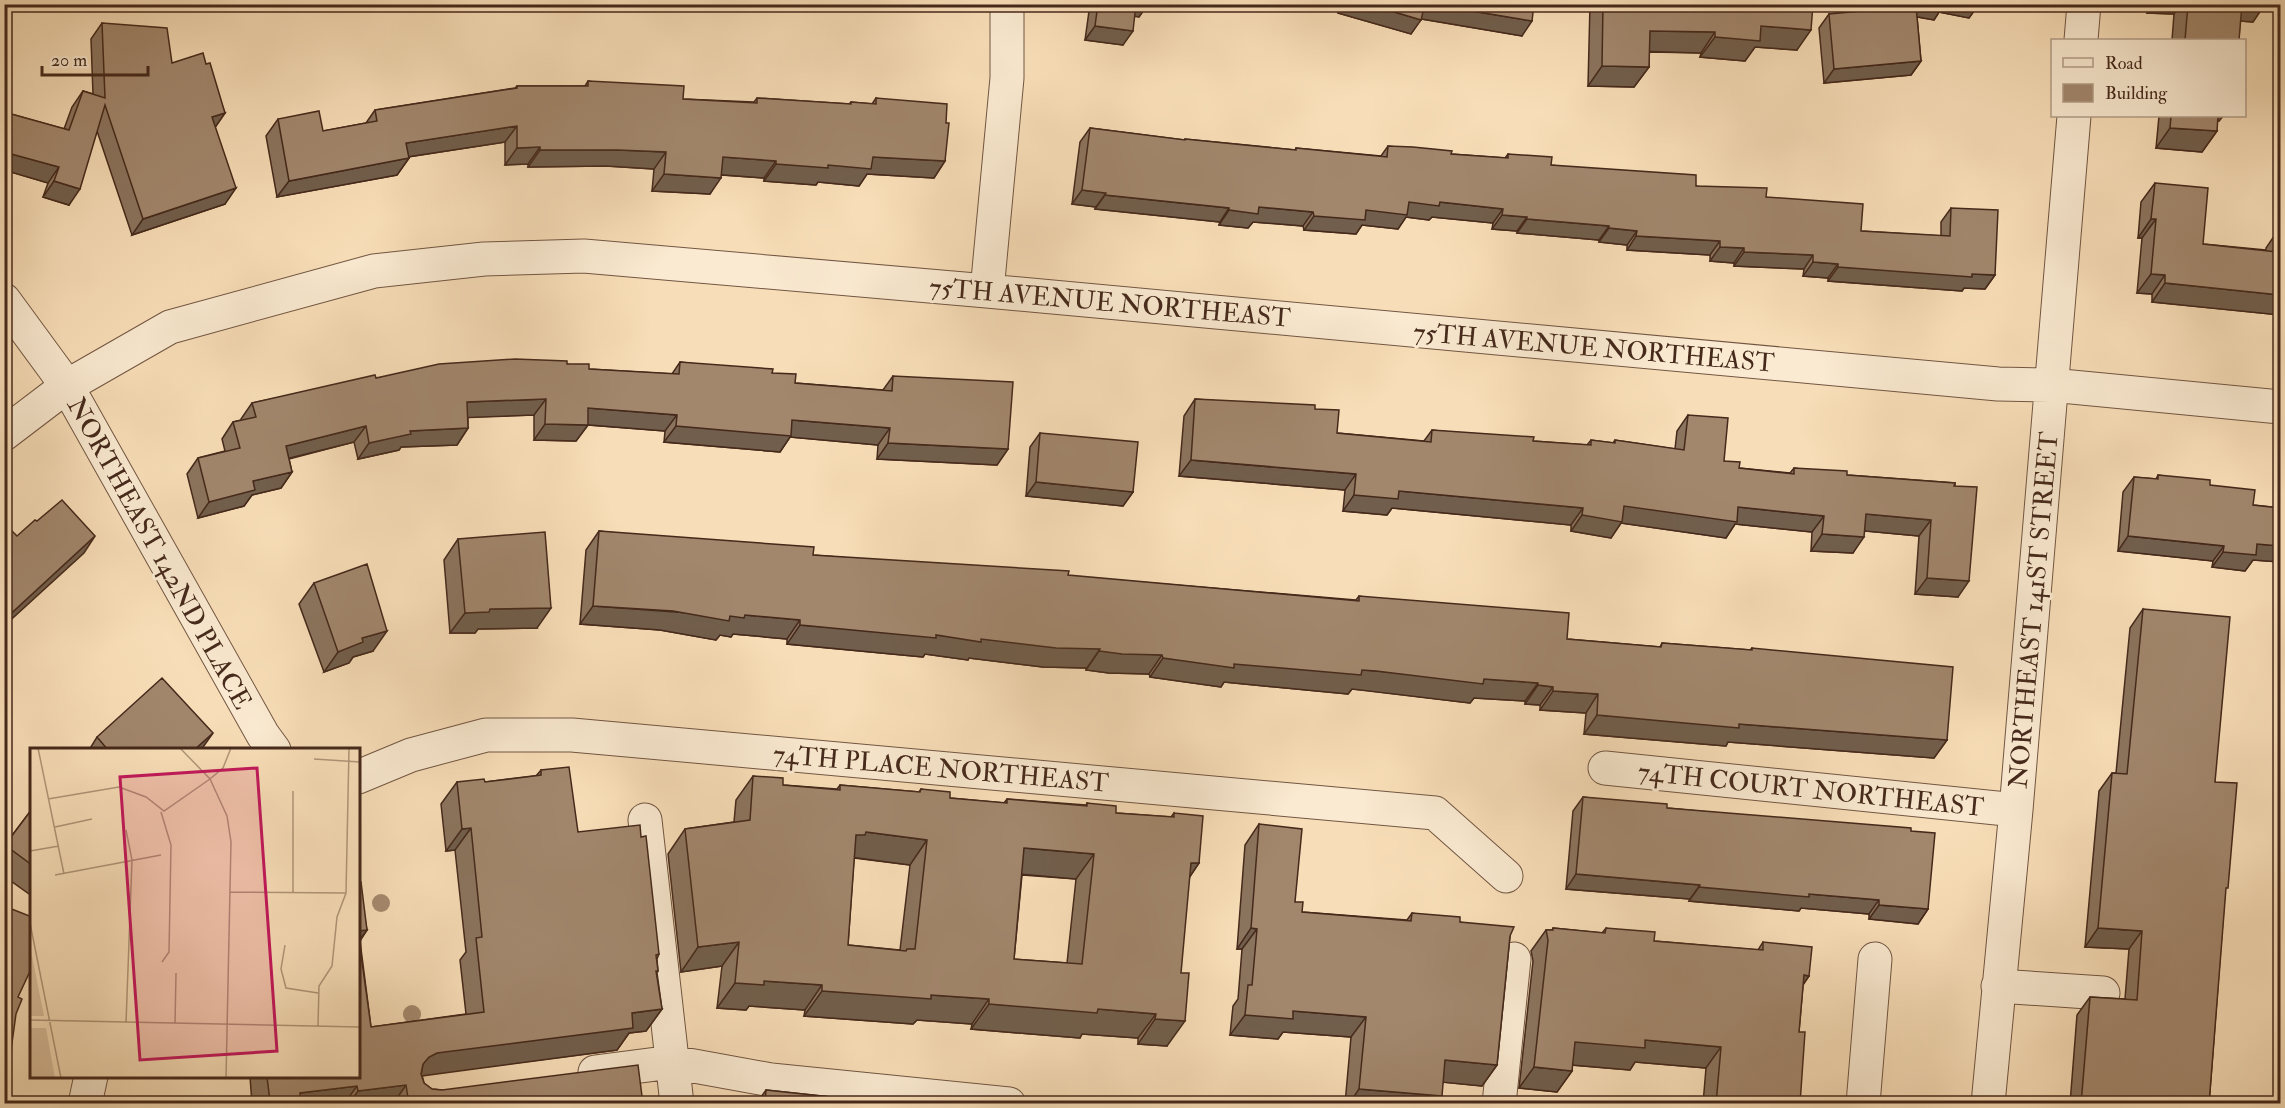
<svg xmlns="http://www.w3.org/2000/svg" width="2285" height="1108" font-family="'IM FELL Double Pica',serif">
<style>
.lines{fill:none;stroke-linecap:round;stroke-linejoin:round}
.minor-casing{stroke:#725642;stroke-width:35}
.minor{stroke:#faead1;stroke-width:33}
.tree{fill:#a68b70}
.wall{fill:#8b745e;stroke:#45291b;stroke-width:1.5;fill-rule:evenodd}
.shaded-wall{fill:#715e4c;stroke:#45291b;stroke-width:1.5}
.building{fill:#a2876d;stroke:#45291b;stroke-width:1.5;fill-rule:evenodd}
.labels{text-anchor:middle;stroke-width:6;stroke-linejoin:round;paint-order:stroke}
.street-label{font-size:26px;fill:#45291b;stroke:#faead1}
.inset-road{fill:none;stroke:#b09679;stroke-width:1.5}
.view{fill:#c2185b;fill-opacity:0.15;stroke:#c2185b;stroke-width:3}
.inset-edge{fill:none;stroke:#45291b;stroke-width:3}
</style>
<rect width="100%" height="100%" fill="#f8deb8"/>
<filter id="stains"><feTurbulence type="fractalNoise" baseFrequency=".00333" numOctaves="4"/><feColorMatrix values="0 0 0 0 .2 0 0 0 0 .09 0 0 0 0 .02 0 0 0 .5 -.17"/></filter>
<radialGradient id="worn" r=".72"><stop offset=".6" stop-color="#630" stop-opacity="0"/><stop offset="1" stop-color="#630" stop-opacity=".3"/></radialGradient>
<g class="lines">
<defs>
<path id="minor" d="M2081,40L2084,4
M987,291L1007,78V4
M4,300L67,386L170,327L374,271L484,259L584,256L987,291L1998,384L2051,385L2280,407
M4,434L67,386L263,735L274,750
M1605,768L2016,810
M358,777L411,755L486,735H572L1435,813L1506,876
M645,820L677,1104
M1998,986L2103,993
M595,1072L672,1062L771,1080L1009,1104
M85,1104L91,1076
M1499,1104L1514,959
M1863,1104L1875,959
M1988,1104L2016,810L2074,116"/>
</defs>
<use href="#minor" class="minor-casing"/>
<use href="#minor" class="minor"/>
</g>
<g class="tree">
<circle cx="381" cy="903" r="9"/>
<circle cx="412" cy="1014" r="9"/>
</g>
<path class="wall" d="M1090,4H1148L1139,17L1135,16L1123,45L1085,40Z
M1340,4H1534L1522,36L1421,19L1411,34L1338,13Z
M1590,4H1813L1797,50L1755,47L1745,61L1700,57L1701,53L1649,52V67L1634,87L1588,86Z
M1904,4H1979L1969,18L1939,12L1934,20L1917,17L1921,61L1911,75L1824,83L1819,28L1829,14L1903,7Z
M2148,4H2265L2253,22L2240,21L2239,40H2172L2174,14L2147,13Z
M102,23L172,63L206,64L225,113L215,127L225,204L132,235L97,131L69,205L43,197L48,183L4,170V112L64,129L72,107L83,91L93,94L91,39Z
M588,81L683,99L754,102L757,98L849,104L851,102L872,104L876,98L946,123L945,161L934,178L867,174L859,186L818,182L816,185L764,181V178L721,175L710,194L652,191L654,169L606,166L528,167V164L505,165V142L408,157L409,158L397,175L277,197L266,136L278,119L323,131L366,123L375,110L515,88L517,86H585Z
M2159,116H2223L2219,121H2217V131L2202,152L2156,148Z
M1090,128L1184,140L1185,139L1295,150L1296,148L1381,156L1388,146L1451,154L1505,158L1508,154L1551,165L1696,186L1766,197L1861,231L1941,236V222L1951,208L1995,275L1985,289L1964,288L1962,291L1828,281V278L1803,276L1804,269L1734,266V263L1710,261V255L1627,250V245L1599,242V240L1517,233V231L1492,229L1493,223L1432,217L1429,220L1406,217L1398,229L1362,225L1356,234L1304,230L1303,226L1253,222L1248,228L1219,225L1220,222L1095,209L1096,207L1072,204L1080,142Z
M2155,183L2203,244L2266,250V248L2279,229L2280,315L2152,302V294L2137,293L2142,238H2138L2141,202Z
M680,362L772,373L795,383L883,390L893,376L1008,449L997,465L877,459L878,445L790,437L780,452L664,442L665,431L588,425L576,441L534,440V415L468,417V428L457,445L401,447L399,450L358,459L354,442L289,459L292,472L281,488L252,495L244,506L198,518L187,474L198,458L225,451L222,439L233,422L241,420V419L252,403L376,378L567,364L589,369L672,374Z
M1195,399L1315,409L1337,433L1424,441L1432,430L1533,441L1587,445L1591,440L1613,443L1615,440L1675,449L1677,431L1688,415L1724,461L1739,468L1790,473L1794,468L1847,475L1955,483L1958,597L1915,594L1919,536L1865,531L1853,553L1811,551L1812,532L1735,524L1726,538L1621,523L1611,538L1571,531V525L1392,508L1387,515L1343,511L1345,490L1179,476L1184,416Z
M1040,433L1133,492L1123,506L1026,496L1030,447Z
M2158,475L2210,485L2253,505L2280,508V562L2253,560L2245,571L2212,567L2213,561L2118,551L2123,492L2134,477L2156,479Z
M599,531L813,555L1356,600L1359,596L1567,639L1660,647L1662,643L1750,650L1752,648L1947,740L1934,758L1728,742L1726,746L1584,734L1586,713L1540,710V705L1525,704V701L1474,698L1470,703L1363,690L1352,689L1348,694L1224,682L1221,687L1150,677L1149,674L1109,673L1086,670L1087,668L1043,667L969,658L968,660L925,654L923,657L787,644V639L733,634L731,637L720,635L716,640L660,630L580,624L586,550Z
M458,539L537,628L478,629L475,633H450L444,560Z
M314,583L373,651L353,657L349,663L324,672L299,604Z
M2143,609L2215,782L2225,893L2209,1104H2070L2077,1015L2090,997L2125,999L2129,949L2085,947L2099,791L2112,773H2116L2130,628Z
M97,737L201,750H89Z
M541,770L578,832L659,954L657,959L658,971L657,973L662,1009L646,1031L629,1033L617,1050L422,1075L424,1083L432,1089L442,1090L643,1104H252L250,1077H358V882L367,930L360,941L371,1027L466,1014L460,960L466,952L455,850L446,851L441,804L457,782H485L536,776Z
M753,776L783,785L837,789L840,785L919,792L921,789L950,798L1004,803L1007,799L1086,805L1087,803L1116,813L1171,817L1174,813L1199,863L1189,878L1167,1046L1138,1044V1038L1082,1034L1080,1038L971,1029L972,1024L917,1020L913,1024L804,1016L805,1010L749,1006L746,1010L717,1008L722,966L681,972L668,854L685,829L734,822L736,800ZM854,858L910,865L900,950L848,945ZM1022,875L1076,879L1067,963L1014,959Z
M1583,797L1667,808L1911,831L1928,909L1918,924L1869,919V914L1801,908L1799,911L1689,901L1690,899L1566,889L1573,811Z
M32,809V896L4,876V846Z
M1259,824L1295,902L1302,912L1407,920L1412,913L1460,922L1510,936L1497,1065L1482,1086L1443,1082L1437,1104H1345L1351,1037L1283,1032L1278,1039L1230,1035L1233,1006L1238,999L1242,949H1237L1245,845Z
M1553,928L1602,933L1606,928L1654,941L1758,950L1763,942L1809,976L1803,985L1799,1032L1800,1104H1703L1706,1068L1635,1062L1630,1070L1572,1065V1071L1557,1092L1519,1088L1533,961L1531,951L1546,930H1552Z
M2280,1086V1104H2279Z
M766,1090L896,1104H761V1097Z"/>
<path class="shaded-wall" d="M1134,4H1148L1139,17L1127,15Z
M1344,4H1368L1421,20L1411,34L1338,13Z
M1425,4H1430L1532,21L1522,36L1416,18Z
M1909,4H1979L1969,18L1939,12L1934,20L1902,14Z
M2153,4H2181L2174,14L2147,13Z
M2239,4H2265L2253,22L2228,20Z
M1095,26L1133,31L1123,45L1085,40Z
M1761,26L1811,30L1797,50L1755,47L1745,61L1700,57L1715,37Z
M1650,31L1715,32L1701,53L1636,51Z
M1921,61L1911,75L1824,83L1834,69Z
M1602,66L1649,67L1634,87L1588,86Z
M225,113L214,129L212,117Z
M2208,116H2223L2219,121L2205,120Z
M517,126L505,142L394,159L406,143Z
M2170,128L2217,131L2202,152L2156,148Z
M540,147L528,164L505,165L517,148Z
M540,150H618L666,152L654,169L606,166L528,167Z
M4,152L59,167L48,183L4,170Z
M723,157L776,161L764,178L711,174Z
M873,157L945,161L934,178L867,174L859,186L818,182L816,185L764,181L776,164L828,165Z
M409,158L397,175L277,197L289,181Z
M664,174L721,178L710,194L652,191Z
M54,181L80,189L69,205L43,197Z
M236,188L225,204L132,235L143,219Z
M1082,190L1106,193L1096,207L1072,204Z
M1105,195L1229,208L1220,222L1095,209Z
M1409,202H1440L1503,209L1493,223L1432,217L1429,220L1406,217L1398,229L1362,225L1356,234L1304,230L1314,216L1366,210Z
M1259,207L1313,212L1303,226L1253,222L1248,228L1219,225L1229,210Z
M1502,215L1527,217L1517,231L1492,229Z
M1527,219L1609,226L1599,240L1517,233Z
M2151,219H2156L2142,238H2138Z
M1609,228L1637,231L1627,245L1599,242Z
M1636,236L1720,241L1710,255L1627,250Z
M1720,247L1744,248L1734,263L1710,261Z
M1744,252L1813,255L1804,269L1734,266Z
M1813,262L1838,264L1828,278L1803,276Z
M1838,267L1972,274L1995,275L1985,289L1964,288L1962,291L1828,281Z
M2151,274L2165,275L2152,294L2137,293Z
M2165,283L2280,295V315L2152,302Z
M546,399L534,415L456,418L467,402Z
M588,408L677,415L665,431L577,424Z
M792,420L890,428L878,445L790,437L780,452L664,442L676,426Z
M545,424L588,425L576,441L534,440Z
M366,426L354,442L274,462L286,446Z
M468,428L457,445L401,447L399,450L358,459L369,443L410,431Z
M888,443L1008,449L997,465L877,459Z
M1191,460L1356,474L1345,490L1179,476Z
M292,472L281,488L252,495L244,506L198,518L209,502L253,481Z
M1036,482L1133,492L1123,506L1026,496Z
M1399,491L1583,508L1571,525L1392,508L1387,515L1343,511L1354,495Z
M1624,506L1738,507L1824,516L1812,532L1735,524L1726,538L1621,523L1611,538L1571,531L1582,515Z
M1866,514L1931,520L1919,536L1854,530Z
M1822,534L1864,537L1853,553L1811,551Z
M95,536L84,553L4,626V620Z
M2128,536L2224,546L2213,561L2118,551Z
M2257,544L2280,546V562L2253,560L2245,571L2212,567L2223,552Z
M1927,578L1969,581L1958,597L1915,594Z
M593,606L730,616L745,615L800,620L787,639L733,634L731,637L720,635L716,640L660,630L580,624Z
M551,608L537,628L478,629L475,633H450L465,613L490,609Z
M800,625L936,635L1100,649L1087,668L1043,667L969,658L968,660L925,654L923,657L787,644Z
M387,631L373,651L353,657L349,663L324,672L338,652L362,638Z
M1099,651L1162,655L1149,674L1109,673L1086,670Z
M1163,658L1234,664L1362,670L1538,683L1525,701L1474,698L1470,703L1352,689L1348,694L1224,682L1221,687L1150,677Z
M1538,685L1553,687L1540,705L1525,704Z
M1553,691L1598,694L1586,713L1540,710Z
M1597,715L1739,724L1947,740L1934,758L1728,742L1726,746L1584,734Z
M213,733L201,750H194Z
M471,828L455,850L446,851L462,829Z
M866,832L927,840L910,865L850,857L856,835Z
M1024,848L1094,854L1076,879L1007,873Z
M1191,863H1199L1182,888Z
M1576,874L1700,885L1690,899L1566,889Z
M1699,887L1809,894L1879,900L1869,914L1801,908L1799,911L1689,901Z
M1879,905L1928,909L1918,924L1869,919Z
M1251,928L1257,929L1242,949H1237Z
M2098,928L2142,931L2129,949L2085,947Z
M367,930L358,942V931Z
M739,942L722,966L681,972L698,947Z
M1804,975L1809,976L1794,997Z
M764,981L822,985L805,1010L749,1006L746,1010L717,1008L735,983Z
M822,991L931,995L989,999L972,1024L917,1020L913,1024L804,1016Z
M989,1004L1098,1009L1156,1014L1138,1038L1082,1034L1080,1038L971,1029Z
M662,1009L646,1031L629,1033L617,1050L421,1076L423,1064L429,1057L437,1053L632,1013Z
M1293,1011L1366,1017L1351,1037L1283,1032L1278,1039L1230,1035L1245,1015Z
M1155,1019L1185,1021L1167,1046L1138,1044Z
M1645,1040L1721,1047L1706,1068L1635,1062L1630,1070L1560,1064L1575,1042Z
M11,1050L4,1059L6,1051Z
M1445,1060L1497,1065L1482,1086L1430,1081Z
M1534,1067L1572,1071L1557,1092L1519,1088Z
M406,1085L393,1104H349L358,1091Z
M357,1086L344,1104H268L270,1101L300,1093Z
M1359,1089L1442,1096L1437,1104H1349Z"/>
<path class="building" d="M1098,4H1136L1133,31L1095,26Z
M1368,4H1425L1421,20Z
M1430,4H1534L1532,21Z
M1603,4H1813L1811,30L1761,26L1760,41L1715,37V32L1650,31L1649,67L1602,66Z
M2188,4H2242L2239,40H2185Z
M1916,6L1921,61L1834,69L1829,14Z
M102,23L167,28L172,63L203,53L206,64L210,63L225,113L212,117L236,188L143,219L105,105L80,189L54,181L59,167L4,152V112L69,130L83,91L105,98Z
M588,81L684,86L683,99L757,103V98L851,104V102L876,104V98L947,104L946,123H949L945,161L873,157L871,169L828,165V168L776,164V161L723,157L721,178L664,174L666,152L618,150H540V147L517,148V126L406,143L409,158L289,181L278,119L319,111L323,131L377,121L375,110L517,88V86H588Z
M2171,116H2218L2217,131L2170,128Z
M1090,128L1185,140V139L1296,150V148L1387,157L1388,146L1413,147L1452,151L1451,154L1508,158V154L1552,157L1551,165L1696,175V186L1767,188L1766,197L1863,204L1861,231L1950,236L1951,208L1998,210L1995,275L1972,274V277L1838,267V264L1813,262V255L1744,252V248L1720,247V241L1636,236L1637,231L1609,228V226L1527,219V217L1502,215L1503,209L1440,202L1439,206L1409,202L1407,215L1366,210L1365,220L1314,216L1313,212L1259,207L1258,214L1229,210V208L1105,195L1106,193L1082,190Z
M2155,183L2208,188L2203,244L2277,252L2279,229H2280V295L2165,283V275L2151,274L2156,219H2151Z
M515,359L567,361V364H589V369L679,374L680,362L773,369L772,373L796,374L795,383L892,391L893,376L1013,382L1008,449L888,443L890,428L792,420L791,436L676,426L677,415L588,408V425L545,424L546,399L467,402L468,428L410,431L411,434L369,443L366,426L286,446L292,472L253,481L255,490L209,502L198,458L240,448L233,422L256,417L252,403L375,375L376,378L439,364Z
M1195,399L1315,405V409L1339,410L1337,433L1431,442L1432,430L1534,437L1533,441L1591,445V440L1615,443V440L1684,450L1688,415L1728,418L1724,461L1740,462L1739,468L1794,474V468L1847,471V475L1955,483L1954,486L1977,487L1969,581L1927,578L1931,520L1866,514L1864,537L1822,534L1824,516L1738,507L1737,522L1624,506L1622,522L1582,515L1583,508L1399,491L1398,499L1354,495L1356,474L1191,460Z
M1040,433L1138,442L1133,492L1036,482Z
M2158,475L2210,480V485L2255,490L2253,505L2280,508V546L2257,544L2256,555L2223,552L2224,546L2128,536L2134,477L2158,479Z
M62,500L95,536L4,620V523L17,536L35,520L37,521Z
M599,531L814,547L813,555L1069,571L1068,575L1359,601V596L1569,613L1567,639L1661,647L1662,643L1752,650V648L1953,667L1947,740L1739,724V728L1597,715L1598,694L1553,691V687L1538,685V683L1484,679L1483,684L1376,671L1362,670L1361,675L1234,664V668L1163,658L1162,655L1122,654L1099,651L1100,649L1056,648L981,639V642L936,635V638L800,625V620L745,615L744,618L730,616L729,621L673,611L593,606Z
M545,532L551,608L490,609L489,612L465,613L458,539Z
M367,564L387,631L362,638L363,642L338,652L314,583Z
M2143,609L2230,617L2215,782L2237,783L2228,888H2226L2209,1104H2081L2090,997L2137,1000L2142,931L2098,928L2112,773L2127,774Z
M162,678L213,733L194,750H108L97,737Z
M569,767L578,832L640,825L641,837L646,836L659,954L656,955L658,971H656L662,1009L632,1013L633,1028L437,1053L429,1057L423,1064L421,1074L424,1083L432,1089L442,1090L638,1065L643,1104H409L406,1085L358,1091L357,1086L300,1093V1098L270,1101L267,1077H358V933L371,1027L484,1012L476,938L482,937L471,828L462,829L457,782L484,779L485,782L541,775V770Z
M753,776L783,778V785L840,790V785L920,792L921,789L950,792V798L1007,803V799L1087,806V803L1116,806V813L1174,817V813L1203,816L1199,863H1191L1181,973H1189L1185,1021L1155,1019L1156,1014L1098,1009L1097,1013L989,1004V999L931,995V999L822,991V985L764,981V985L735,983L739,942L698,947L685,829L750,820ZM866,832L927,840L915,949H907L906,951L848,945L856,835H865ZM1024,848L1094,854L1082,964L1014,959Z
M1583,797L1667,804V808L1911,828V831L1935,833L1928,909L1879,905V900L1809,894V897L1699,887L1700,885L1576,874Z
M32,809V865L5,845Z
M1259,824L1302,829L1295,902H1303L1302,912L1411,921L1412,913L1460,917V922L1514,927L1510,936L1497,1065L1445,1060L1442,1096L1359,1089L1366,1017L1293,1011V1019L1245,1015L1248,985H1252L1257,929L1251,928Z
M358,882H361L367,930L358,931Z
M4,906L32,917V967L18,997L22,999L16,1014L11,1050L6,1051L4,1060Z
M1553,928L1605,933L1606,928L1655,932L1654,941L1763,950V942L1812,947L1809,976L1804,975L1799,1032H1805L1800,1104H1716L1721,1047L1645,1040V1048L1575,1042L1572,1071L1534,1067L1548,940L1546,930H1553Z
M766,1090L896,1104H765Z"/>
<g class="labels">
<g class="street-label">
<text transform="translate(1110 302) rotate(5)" y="9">75TH AVENUE NORTHEAST</text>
<text transform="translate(1594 347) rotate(5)" y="9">75TH AVENUE NORTHEAST</text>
<text transform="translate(160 553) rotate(61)" y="9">NORTHEAST 142ND PLACE</text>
<text transform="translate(2033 610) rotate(-85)" y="9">NORTHEAST 141ST STREET</text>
<text transform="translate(941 768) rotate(5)" y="9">74TH PLACE NORTHEAST</text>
<text transform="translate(1811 789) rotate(6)" y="9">74TH COURT NORTHEAST</text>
</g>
</g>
<g transform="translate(30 748)">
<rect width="330" height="330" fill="#f8deb8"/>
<path d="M0,198L14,268H0ZM0,280H16L25,330H0Z" fill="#dabf9d"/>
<path class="inset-road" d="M8,0L34,126M284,11L330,14M263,43V144M18,51L89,39L116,49L134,63L180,31L150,0M131,64L141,97L139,204L132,214M25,79L62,71M96,82L102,112L96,275M0,103L29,98M25,127L131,107M200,144L316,145M0,175L31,330M255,197L251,221L256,240L288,245M0,272L330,279M145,276L146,225M288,278L289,238L302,218L307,169L316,145L319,0M196,330L201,94L197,68L180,31L193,20L201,0"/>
<path class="view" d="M227,20L247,303L110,312L90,29Z"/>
<rect width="330" height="330" class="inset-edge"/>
</g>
<rect width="2285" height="1108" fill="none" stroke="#f8deb8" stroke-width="24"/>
<rect x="6" y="6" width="2273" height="1096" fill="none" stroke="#45291b" stroke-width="3"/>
<rect x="12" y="12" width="2261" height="1084" fill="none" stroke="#45291b" stroke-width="1.5"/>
<rect x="2051" y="39" width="195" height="78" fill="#faead1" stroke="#b29d88" stroke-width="1.5"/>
<rect x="2063" y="58" width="30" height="9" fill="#faead1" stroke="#b29d88" stroke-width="1.5"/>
<text x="2105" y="69" font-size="18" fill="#45291b">Road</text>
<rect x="2063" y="84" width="30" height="18" fill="#a2876d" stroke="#b29d88" stroke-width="1.5"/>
<text x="2105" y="99" font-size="18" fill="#45291b">Building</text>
<path d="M42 66v9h106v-9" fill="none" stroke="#45291b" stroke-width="3"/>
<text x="51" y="66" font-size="18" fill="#45291b" stroke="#faead1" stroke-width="4.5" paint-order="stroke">20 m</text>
<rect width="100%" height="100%" filter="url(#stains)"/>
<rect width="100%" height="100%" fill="url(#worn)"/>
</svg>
